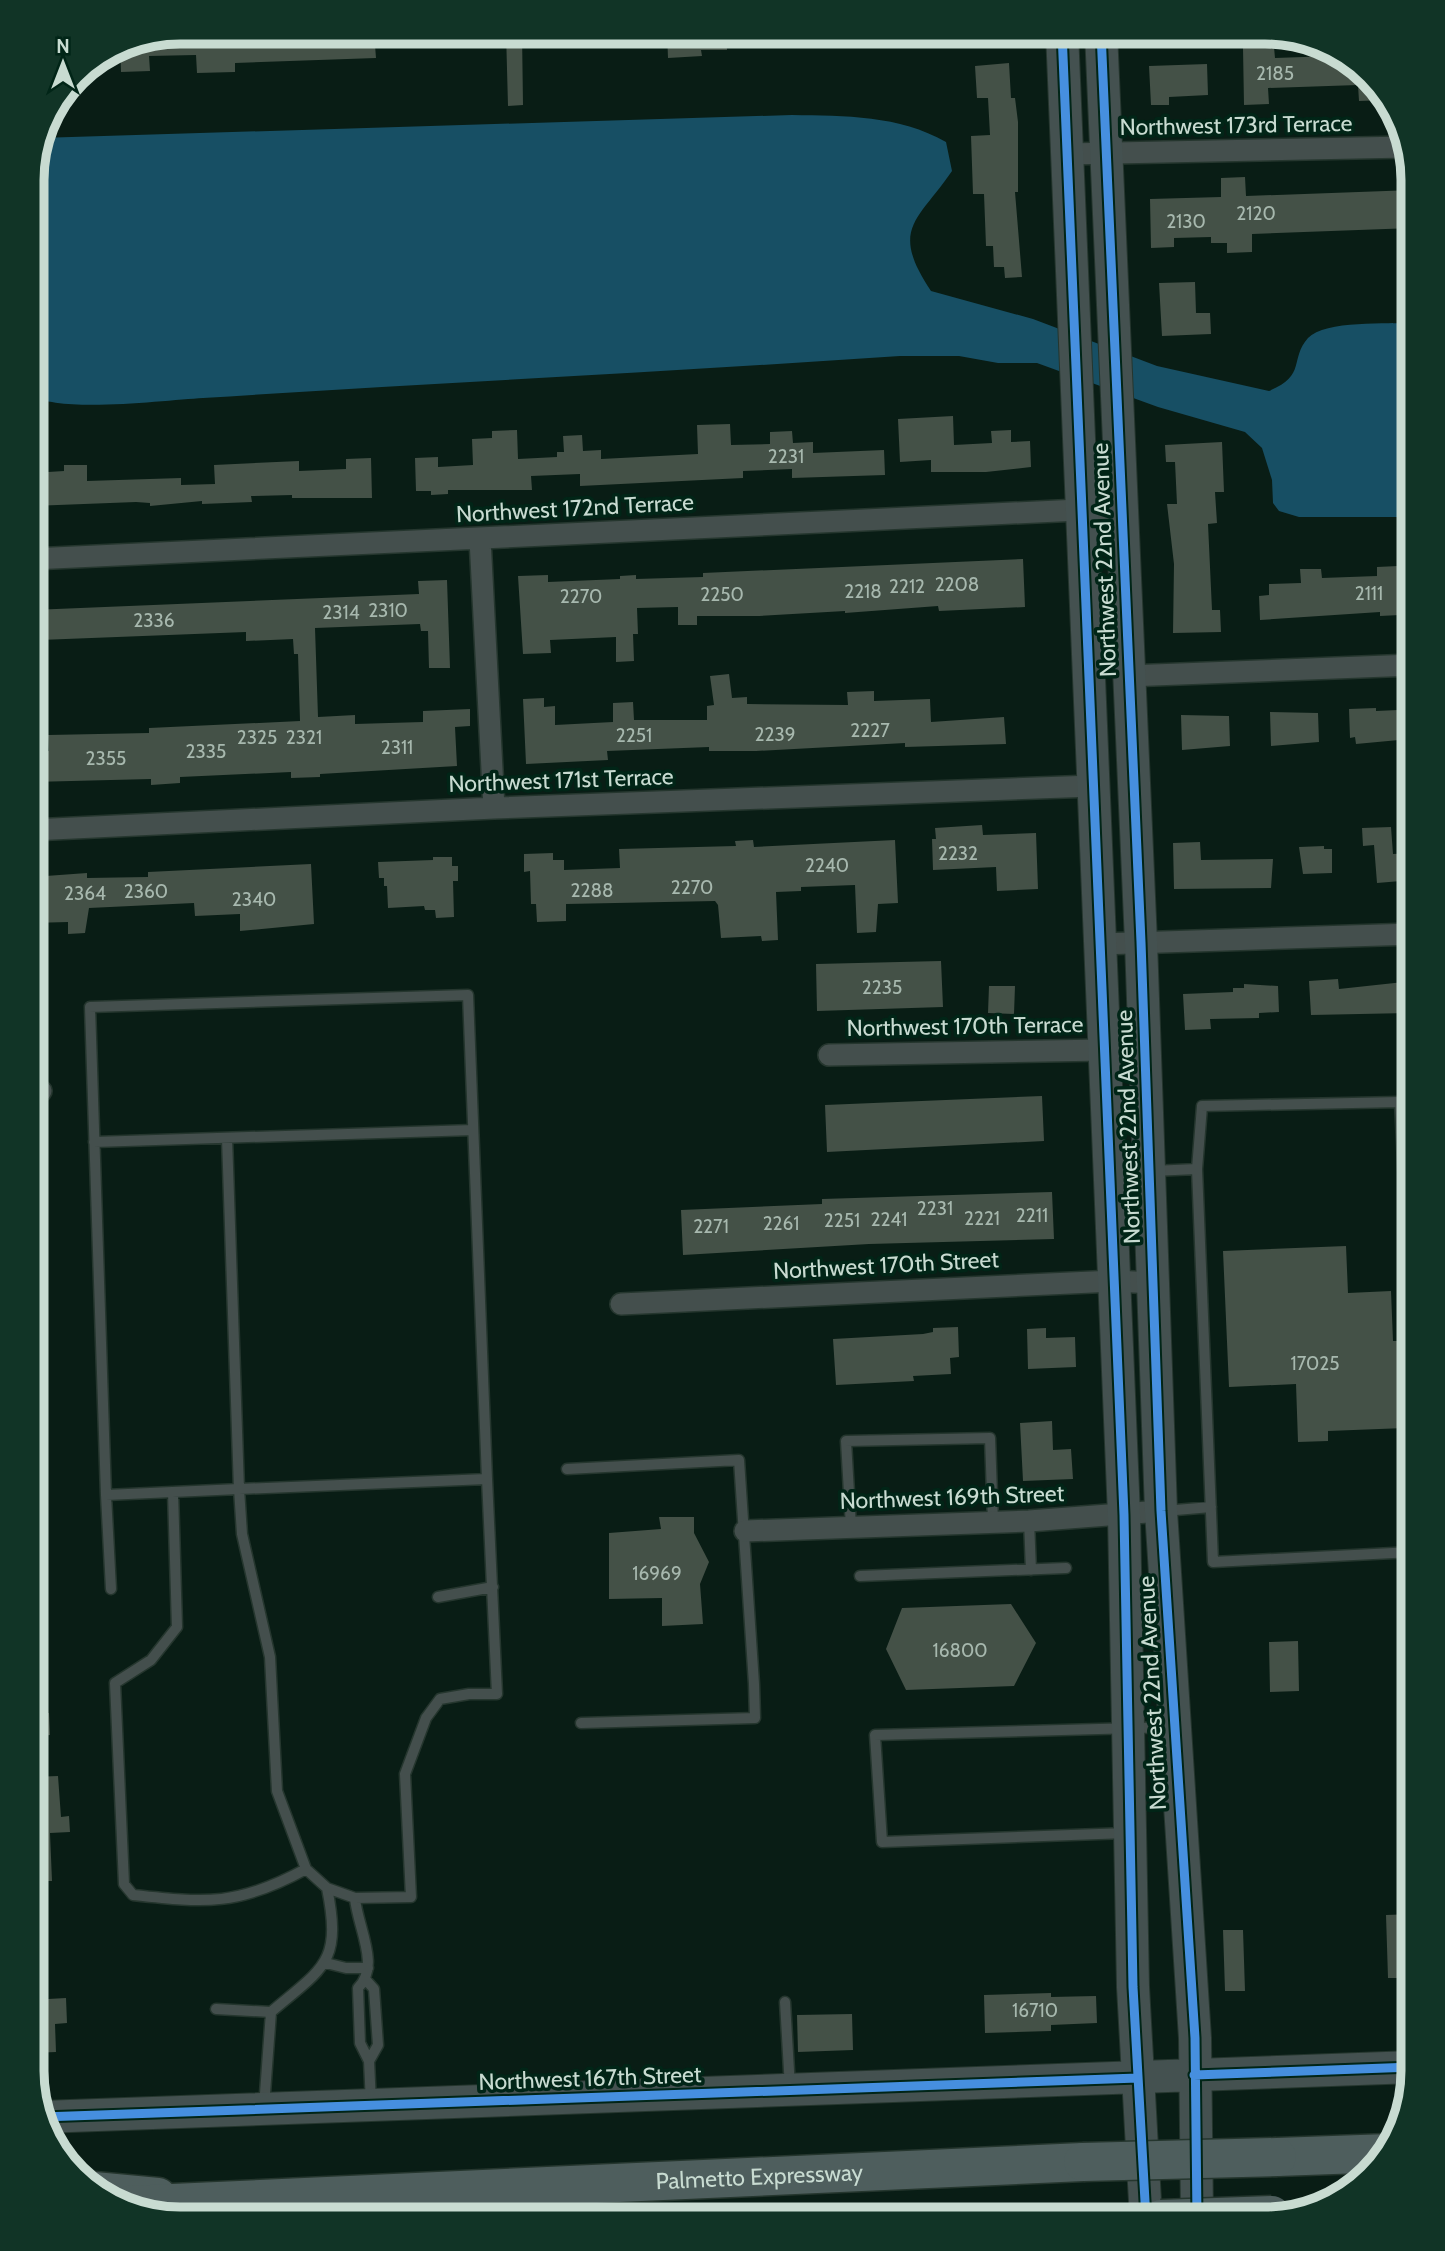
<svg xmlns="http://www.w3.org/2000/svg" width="1445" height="2251" font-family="Cabin,sans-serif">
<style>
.water{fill:#174f64}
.building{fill:#445147}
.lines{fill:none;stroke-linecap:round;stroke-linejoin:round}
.lane-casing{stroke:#25362e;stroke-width:13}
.street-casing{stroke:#25362e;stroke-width:24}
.secondary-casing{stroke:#25362e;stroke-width:34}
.highway-casing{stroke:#25362e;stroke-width:41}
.lane{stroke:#444f4d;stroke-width:10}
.street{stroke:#444f4d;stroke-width:21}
.secondary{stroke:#445150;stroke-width:32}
.highway{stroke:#4e5e5d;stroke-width:38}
.highway-bridge-casing{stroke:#25362e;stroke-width:41;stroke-linecap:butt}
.highway-bridge{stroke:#4e5e5d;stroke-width:38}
.cycleway-casing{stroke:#012517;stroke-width:13}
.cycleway{stroke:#468fdf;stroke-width:9}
.labels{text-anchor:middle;stroke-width:7;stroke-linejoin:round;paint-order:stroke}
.number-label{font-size:19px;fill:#a7b8ae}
.street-label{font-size:23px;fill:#c8dbd1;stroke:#012517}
.rim{fill:none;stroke:#c8dbd1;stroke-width:9}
</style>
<rect width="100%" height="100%" fill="#091d15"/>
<path class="water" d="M792,115C845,116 899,115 946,142L952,171C918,221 889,228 931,291L1033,319L1157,366L1269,391C1307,375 1289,360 1308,338C1325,320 1389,324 1413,323V517H1299L1279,511L1273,503L1272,480L1262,448L1245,432L1158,407L1037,363H998L959,356H900C668,372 436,383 203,398C167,400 58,414 32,395V170L39,138Z"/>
<path class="building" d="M179,32H374L376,58L235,63V72L197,73L196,55L149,56L150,71L121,72L120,45Z
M506,32H522L523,105L508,106Z
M667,32H726L727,50H701L702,56L668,58Z
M1274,47L1275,58L1332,56L1331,51L1347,56L1386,100L1359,101L1358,85L1268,88L1269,104L1244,105L1243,48Z
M1009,63L1011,98H1015L1018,122V192H1015L1022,277L1005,278L1004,267H994L993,246H986L984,194H973L971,136L990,135L988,98H977L975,66Z
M1207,64L1208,95L1169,97V105H1151L1149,66Z
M1245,177L1246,196L1413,190V228L1252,234V252L1227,253V243H1211V237L1174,238V247L1151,248L1150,199L1221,197V178Z
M1195,282L1196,313H1210L1211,334L1162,336L1159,283Z
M953,416L954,445L992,443L991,431L1011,430V442L1030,441L1031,467L986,472H931V460L900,462L898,419Z
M730,424L731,445L770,444V432L792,431L793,443L813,442V453L884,450L885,475L792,478V469L743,471V478L580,486V474L531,476L532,490H448V494L431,495V491H416L415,458L438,457V467L473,465L472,439L492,438V431L517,430L518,459L557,457V452H564L563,436L582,435L583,451L601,450V459L698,454L697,425Z
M1222,442L1224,492H1215L1217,523L1208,524L1212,610H1220L1221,632L1173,633L1174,564L1167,504H1177L1175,462H1166L1165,445Z
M371,458L372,498H292V495L251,496L252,502L202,504V501L150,506V503L136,502L32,506V473L64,471V465H87V481L181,478V485L215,484L214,465L299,461V471L346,469V459Z
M1023,559L1025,607L939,611L938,606L845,613V611L759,616H697V625H678V607L637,608L638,634H633L634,661L616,662V637L550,640L551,653L523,654L518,576L548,575V582L620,579V576L636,575V579L703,577V573Z
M1398,566L1400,615L1380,616V612L1260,620L1259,596L1269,595V584L1301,583L1300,569H1321L1322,578L1377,576V567Z
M447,580L450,668H429L428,631H421L420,624L315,628L318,717L355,715V724L423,722V711L470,709V726L455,727L457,766L320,774V777L291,778V772L180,777V783L151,785V779L32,782V752L49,751L48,735L149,733V728L300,721L298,654H294L293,639L246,641V632L40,640V637H32V610L419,594L418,581Z
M729,674L732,698L747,697V704L848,705L847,692L874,691V701L930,699L931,722L1004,717L1006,744L905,747V743L756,751H709V747L607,751L608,760L526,764L523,699L544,698V707L555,706V725L613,722V703L633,702L634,720H707V706L714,705L710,676Z
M1376,708V711L1398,710L1399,740L1356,744L1355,737L1350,738L1349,709Z
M1270,712L1318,713L1319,742L1271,746Z
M1181,715L1229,716L1230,746L1182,750Z
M982,825L983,835L1036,833L1038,889L997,891L996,867L933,870L932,839H936L935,828Z
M1391,827L1393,854L1413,853V880L1377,883L1374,845L1363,846L1362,828Z
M753,840L754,847L895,840L898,903L878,904L876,932L857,933L855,885L801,887V891L776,892L778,940L762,941L761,936L721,938L718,905L715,901L566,904V921L537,922L536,904H531L530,871L524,872V854L553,853V860H564V870L620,868L619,849L736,846L735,841Z
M1200,842L1201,860L1273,859L1271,888L1174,889L1173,843Z
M1324,846V849H1332V873L1303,874L1299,847Z
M433,857H452V866H458V881H453L454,917L436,918L435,910H425L424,906L388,908L387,886H384V878H379L378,862L433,860Z
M311,864L314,924L240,931V914L195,916L194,903L89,908L85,933L68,934V922L32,923V877L87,873V878L148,877V872Z
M941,961L943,1007L817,1011L816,964Z
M1338,979L1339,989L1413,981V1006H1409V1013L1311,1015L1309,981Z
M1244,984L1278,986L1279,1012L1259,1013V1018L1210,1019L1211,1029L1185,1030L1183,994L1233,992V988H1244Z
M989,986H1015L1014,1014L988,1013Z
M1042,1096L1044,1141L827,1152L825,1105Z
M1052,1192L1054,1239L869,1244L683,1255L681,1210L822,1204V1199Z
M1346,1246L1348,1293L1391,1291L1393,1341H1402L1405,1428L1328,1431V1441L1298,1442L1296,1384L1229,1387L1223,1251Z
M958,1327L959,1357L950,1358L951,1374L913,1376L914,1381L836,1385L833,1339L923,1334L933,1332V1328Z
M1046,1328V1338L1075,1337L1076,1367L1028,1369L1027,1329Z
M1052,1421L1053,1450L1071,1449L1073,1479L1023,1481L1020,1423Z
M659,1517H694V1533L709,1562L700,1584L703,1624L662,1626V1598L609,1599V1533L661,1529Z
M1011,1604L1036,1643L1014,1686L906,1690L886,1649L902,1608Z
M1298,1641L1299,1691L1270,1692L1269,1642Z
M32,1713H49L50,1735L32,1737Z
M58,1776L61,1817L69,1816L70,1832L50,1833L52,1881H32V1777Z
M1413,1914V1978H1388L1386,1915Z
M1223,1930H1243L1245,1991H1225Z
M32,1933H45L48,1999L66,1998L67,2023L55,2024L56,2052L32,2053Z
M1051,1993V1997L1096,1996L1097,2023L1051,2025V2031L985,2033L984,1995Z
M852,2014L853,2050L798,2052L797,2015Z"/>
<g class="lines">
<defs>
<path id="lane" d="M227,1138L239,1489L106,1495L90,1007L468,995L487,1479L239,1489L242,1534L270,1657L277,1791L306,1869L327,1888L355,1898L411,1897L405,1774L426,1718L440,1699L469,1694H497L487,1479
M94,1142L473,1130
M1152,1171L1197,1169
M567,1469L739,1460L754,1684L755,1718L581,1723
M173,1492L177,1627L151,1660L115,1683L124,1884L133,1895C207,1903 238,1906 306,1869
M106,1495L111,1589
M1164,1511L1211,1507
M1029,1521L1031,1570
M851,1527L846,1441L990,1438L993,1522
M1413,1552L1213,1562L1197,1169L1202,1106L1400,1102L1413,1366
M860,1576L1066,1568
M438,1597L493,1587
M1127,1833L882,1842L875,1735L1173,1727
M355,1898C357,1926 381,1966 358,1988L360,2043L369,2061L371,2103
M326,1963L346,1968H368
M366,1980L374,1989L378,2045L369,2061
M785,2002L790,2088
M216,2009L271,2012
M1407,2064L1405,2020H1413
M264,2107L271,2012C324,1967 342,1963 327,1888"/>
<path id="street" d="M1067,154L1406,147
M480,539L494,808
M32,559L1121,508
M1127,676L1413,665
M32,830L494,808L1093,786
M1100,944L1413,934
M829,1055L1104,1050L1144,1046
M32,1092L41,1091
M621,1304L1114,1281L1154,1283
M745,1531L1029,1521L1161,1511"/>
<path id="secondary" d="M1062,32L1124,1515L1133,1987L1146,2219
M1101,32L1141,942L1161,1511L1195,2038L1197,2219
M42,2117L1413,2067"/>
<g id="highway">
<path d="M1277,2157L1389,2153"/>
<path d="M94,2191L158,2197"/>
<path id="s1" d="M128,2205L1083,2162"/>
</g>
</defs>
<use href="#lane" class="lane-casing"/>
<use href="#street" class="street-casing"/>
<use href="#secondary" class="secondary-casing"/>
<use href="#highway" class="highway-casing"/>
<use href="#lane" class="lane"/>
<use href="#street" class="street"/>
<use href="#secondary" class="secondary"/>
<use href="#highway" class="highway"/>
<defs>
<path id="highway-bridge" d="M1083,2162L1277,2157
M1161,2219L1272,2215"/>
</defs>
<use href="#highway-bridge" class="highway-bridge-casing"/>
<use href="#highway-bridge" class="highway-bridge"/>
<defs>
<path id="cycleway" d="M1062,32L1124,1515L1133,1987L1146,2219
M1101,32L1141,942L1161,1511L1195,2038L1197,2219
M1194,2075L1413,2067
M42,2117L1138,2078"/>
</defs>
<use href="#cycleway" class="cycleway-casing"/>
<use href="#cycleway" class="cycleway"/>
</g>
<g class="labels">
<g class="number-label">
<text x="1275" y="80">2185</text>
<text x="1256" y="220">2120</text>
<text x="1186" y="228">2130</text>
<text x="786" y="463">2231</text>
<text x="957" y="591">2208</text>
<text x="907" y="593">2212</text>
<text x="863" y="598">2218</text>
<text x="1369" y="600">2111</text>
<text x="722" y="601">2250</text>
<text x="581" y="603">2270</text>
<text x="388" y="617">2310</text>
<text x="341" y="619">2314</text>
<text x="154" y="627">2336</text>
<text x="870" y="737">2227</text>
<text x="775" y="741">2239</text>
<text x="634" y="742">2251</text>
<text x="257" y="744">2325</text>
<text x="304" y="744">2321</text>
<text x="397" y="754">2311</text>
<text x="206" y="758">2335</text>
<text x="106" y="765">2355</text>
<text x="958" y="860">2232</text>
<text x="827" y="872">2240</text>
<text x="692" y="894">2270</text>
<text x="592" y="897">2288</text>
<text x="146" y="898">2360</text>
<text x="85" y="900">2364</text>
<text x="254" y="906">2340</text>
<text x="882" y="994">2235</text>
<text x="935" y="1215">2231</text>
<text x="1032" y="1222">2211</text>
<text x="982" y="1225">2221</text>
<text x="889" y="1226">2241</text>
<text x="842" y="1227">2251</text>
<text x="781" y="1230">2261</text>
<text x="711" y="1233">2271</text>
<text x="1315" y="1370">17025</text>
<text x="657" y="1580">16969</text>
<text x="960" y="1657">16800</text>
<text x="1035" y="2017">16710</text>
</g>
<g class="street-label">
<text transform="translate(1236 125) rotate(-1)" y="8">Northwest 173rd Terrace</text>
<text transform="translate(575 508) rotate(-3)" y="8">Northwest 172nd Terrace</text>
<text transform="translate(1104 560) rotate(-92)" y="8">Northwest 22nd Avenue</text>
<text transform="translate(561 780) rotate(-2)" y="8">Northwest 171st Terrace</text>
<text transform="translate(965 1026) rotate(-1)" y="8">Northwest 170th Terrace</text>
<text transform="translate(1128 1127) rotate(-92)" y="8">Northwest 22nd Avenue</text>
<text transform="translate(886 1265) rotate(-3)" y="8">Northwest 170th Street</text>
<text transform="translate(952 1497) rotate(-2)" y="8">Northwest 169th Street</text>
<text transform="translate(1152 1693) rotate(-93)" y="8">Northwest 22nd Avenue</text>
<text transform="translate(590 2078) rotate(-2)" y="8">Northwest 167th Street</text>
<text dy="8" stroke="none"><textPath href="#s1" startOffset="632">Palmetto Expressway</textPath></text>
</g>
</g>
<path d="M0 0H1445V2251H0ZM180 44H1265A136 136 0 0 1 1401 180V2071A136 136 0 0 1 1265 2207H180A136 136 0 0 1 44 2071V180A136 136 0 0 1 180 44Z" fill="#113426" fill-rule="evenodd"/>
<path class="rim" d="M180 44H1265A136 136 0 0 1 1401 180V2071A136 136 0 0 1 1265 2207H180A136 136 0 0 1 44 2071V180A136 136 0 0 1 180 44Z"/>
<g transform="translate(63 63)" stroke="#012517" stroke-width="5" paint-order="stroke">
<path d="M0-5L12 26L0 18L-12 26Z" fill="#c8dbd1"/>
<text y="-10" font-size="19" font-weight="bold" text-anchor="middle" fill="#c8dbd1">N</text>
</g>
</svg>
